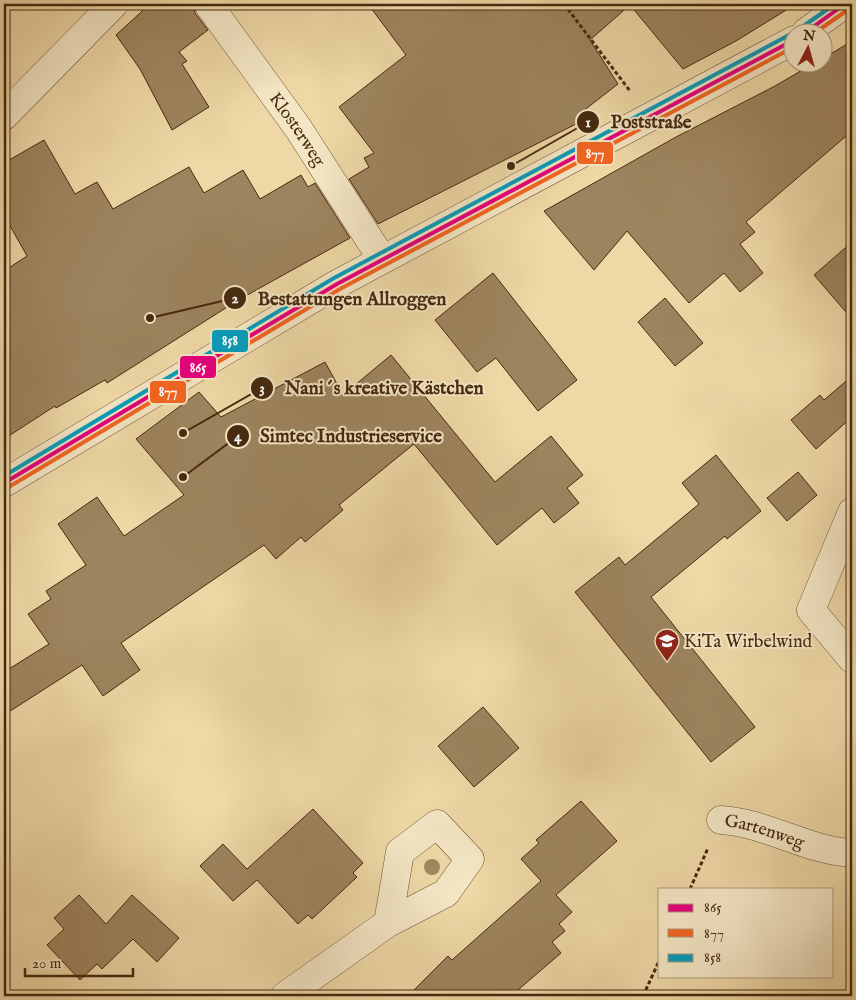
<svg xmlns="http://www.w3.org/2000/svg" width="856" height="1000" font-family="'IM FELL English',serif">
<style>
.building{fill:#9d845e;stroke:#46290f}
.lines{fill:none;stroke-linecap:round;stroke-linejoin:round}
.minor-casing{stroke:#705535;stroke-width:29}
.tertiary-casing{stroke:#705535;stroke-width:29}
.path{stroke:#46290f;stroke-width:3;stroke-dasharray:4 2.5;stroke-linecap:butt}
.minor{stroke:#f4e6c5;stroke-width:28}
.tertiary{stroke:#f4e6c5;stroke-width:28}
.bus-1-casing{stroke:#f4e6c5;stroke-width:8}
.bus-2-casing{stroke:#f4e6c5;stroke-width:8}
.bus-3-casing{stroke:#f4e6c5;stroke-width:8}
.bus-1{stroke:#e5007d;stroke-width:4}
.bus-2{stroke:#f26522;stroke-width:4}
.bus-3{stroke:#079cbb;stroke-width:4}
.tree{fill:#a18861}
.labels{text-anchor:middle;stroke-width:4;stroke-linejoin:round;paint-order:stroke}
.street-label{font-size:18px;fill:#46290f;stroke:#f4e6c5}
.poi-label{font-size:18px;fill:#46290f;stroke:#f4e6c5;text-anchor:start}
.leader{fill:none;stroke:#46290f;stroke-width:2}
.callout-dot{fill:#46290f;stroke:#f4e6c5;stroke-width:2}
.mark-label{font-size:15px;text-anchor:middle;font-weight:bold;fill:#fff}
.callout-label{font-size:19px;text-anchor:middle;font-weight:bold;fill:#46290f;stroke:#f4e6c5;stroke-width:4;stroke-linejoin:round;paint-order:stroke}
.line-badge{stroke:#f4e6c5;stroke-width:2}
.badge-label{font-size:14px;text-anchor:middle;font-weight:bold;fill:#fff}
</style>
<rect width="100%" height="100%" fill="#eed8a6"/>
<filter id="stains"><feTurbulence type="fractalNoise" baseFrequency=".004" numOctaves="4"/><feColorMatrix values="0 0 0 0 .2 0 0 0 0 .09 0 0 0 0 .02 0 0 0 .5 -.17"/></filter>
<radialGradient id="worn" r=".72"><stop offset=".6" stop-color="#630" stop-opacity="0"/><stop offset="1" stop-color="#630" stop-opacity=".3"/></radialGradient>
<path class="building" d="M150,4H193L195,13L208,30L179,52L187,61L182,64L209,107L172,130L140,69L116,35Z
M368,4H796L736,41L683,69L630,5L590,40L618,84L578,115L582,121L378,224L349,179L369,167L364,158L374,153L339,107L406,55Z
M852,41V131L746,222L755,232L740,244L763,273L740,292L724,273L689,303L627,231L594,270L544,211L676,137L775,86L816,62H824V58Z
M44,140L75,194L97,182L113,209L189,167L204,193L243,170L260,199L301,175L308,187L315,183L350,238L240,299L107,383L105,380L56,408L55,406L4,439V271L27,256L4,215V163Z
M852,242V319L814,275Z
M493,273L577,380L538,411L496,358L477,372L435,320Z
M665,298L703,343L675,366L638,322Z
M391,355L495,482L551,436L583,475L567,488L579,503L554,523L542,508L497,545L414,444L339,505L343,510L305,542L301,537L276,559L264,545L121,643L140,670L103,696L82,665L4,715V672L49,644L28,614L51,599L46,591L86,565L58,524L97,497L124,536L184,495L136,439L199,392L221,417L325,362L343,395Z
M852,376V417L816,449L791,420L820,395L824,400Z
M716,455L761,511L727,539L725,536L651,597L755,727L711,762L575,592L619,557L625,565L699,504L682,483Z
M798,472L817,495L787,521L767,498Z
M483,707L519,748L474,787L438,746Z
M581,801L617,841L556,895L572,912L559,924L565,931L552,942L561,953L511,996H408L448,956L452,960L541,881L521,859L539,843L536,840Z
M313,809L363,863L353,873L357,877L312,919L308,915L298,924L257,880L233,901L200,866L223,844L247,869Z
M79,895L106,924L132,895L179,938L157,962L133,939L102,969L97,964L80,980L47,945L64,929L54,918Z"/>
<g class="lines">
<defs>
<g id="minor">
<path id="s1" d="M208,4L298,128L382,259"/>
<path d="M4,116L114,4"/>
<path d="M852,512L811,610L852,659"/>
<path id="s2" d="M721,820C767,823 808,851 852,853"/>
<path d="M285,996L388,923L446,893L470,859L437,824L400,852L388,923"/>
</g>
<path id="tertiary" d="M806,32L845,4
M4,483L337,284L794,40"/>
</defs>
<use href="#minor" class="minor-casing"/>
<use href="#tertiary" class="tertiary-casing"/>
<path class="path" d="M564,4L630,91
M690,889L708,848
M643,996L660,959"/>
<use href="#minor" class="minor"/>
<use href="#tertiary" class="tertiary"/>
<defs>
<path id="bus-1" d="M806,32L845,4
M4,483L337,284L794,40"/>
<path id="bus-2" d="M816,32L849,9
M7,488L340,289L794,47"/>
<path id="bus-3" d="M802,27L835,4
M4,476L334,278L791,34"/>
</defs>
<use href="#bus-1" class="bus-1-casing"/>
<use href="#bus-2" class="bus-2-casing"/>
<use href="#bus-3" class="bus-3-casing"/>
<use href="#bus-1" class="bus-1"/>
<use href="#bus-2" class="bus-2"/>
<use href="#bus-3" class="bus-3"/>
</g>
<circle class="tree" cx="432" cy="867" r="8"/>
<defs>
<symbol id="school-pin" viewBox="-11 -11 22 30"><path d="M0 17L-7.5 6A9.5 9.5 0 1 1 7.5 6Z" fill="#8f2418" stroke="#f4e6c5"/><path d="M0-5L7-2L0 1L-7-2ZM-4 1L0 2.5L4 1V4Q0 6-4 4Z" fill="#fff"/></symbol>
</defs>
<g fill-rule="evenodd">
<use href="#school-pin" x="653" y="627" width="28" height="38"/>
</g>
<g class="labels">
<g class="street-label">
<text dy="6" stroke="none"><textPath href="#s1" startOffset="154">Klosterweg</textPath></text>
<text dy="6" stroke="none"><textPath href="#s2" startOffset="45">Gartenweg</textPath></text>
</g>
<g class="poi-label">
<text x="684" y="647">KiTa Wirbelwind</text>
</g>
</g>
<path class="leader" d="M511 166L588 122M150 318L235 298M183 433L262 388M183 477L238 436"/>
<g class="callout-dot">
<circle cx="511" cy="166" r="5"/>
<circle cx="150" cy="318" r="5"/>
<circle cx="183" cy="433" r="5"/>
<circle cx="183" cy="477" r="5"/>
<circle cx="588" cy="122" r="12"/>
<circle cx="235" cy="298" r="12"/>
<circle cx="262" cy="388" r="12"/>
<circle cx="238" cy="436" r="12"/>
</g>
<g class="mark-label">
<text x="588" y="127">1</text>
<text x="235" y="303">2</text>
<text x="262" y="393">3</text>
<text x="238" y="441">4</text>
</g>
<g class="callout-label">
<text x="651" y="128">Poststraße</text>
<text x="352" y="305">Bestattungen Allroggen</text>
<text x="384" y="394">Nani´s kreative Kästchen</text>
<text x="351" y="442">Simtec Industrieservice</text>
</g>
<g class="line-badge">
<rect x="576" y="141" width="38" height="24" rx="5" fill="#f26522"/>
<rect x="211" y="329" width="38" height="24" rx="5" fill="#079cbb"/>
<rect x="179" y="355" width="38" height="24" rx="5" fill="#e5007d"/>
<rect x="149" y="380" width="38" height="24" rx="5" fill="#f26522"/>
</g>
<g class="badge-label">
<text x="595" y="158">877</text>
<text x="230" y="345">858</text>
<text x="198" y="372">865</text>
<text x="168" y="396">877</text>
</g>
<rect width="856" height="1000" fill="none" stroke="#eed8a6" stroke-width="20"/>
<rect x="5" y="5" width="846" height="990" fill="none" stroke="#46290f" stroke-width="2.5"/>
<rect x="10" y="10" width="836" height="980" fill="none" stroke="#46290f"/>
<rect x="658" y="888" width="175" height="90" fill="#f4e6c5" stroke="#ae9a7c"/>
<rect x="668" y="904" width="25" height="8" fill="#e5007d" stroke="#ae9a7c"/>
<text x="704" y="912" font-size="15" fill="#46290f">865</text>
<rect x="668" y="929" width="25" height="8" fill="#f26522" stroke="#ae9a7c"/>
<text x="704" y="938" font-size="15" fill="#46290f">877</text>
<rect x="668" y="954" width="25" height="8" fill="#079cbb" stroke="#ae9a7c"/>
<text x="704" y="962" font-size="15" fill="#46290f">858</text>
<g transform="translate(808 48) rotate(6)"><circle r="24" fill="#f4e6c5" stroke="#ae9a7c"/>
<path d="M0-4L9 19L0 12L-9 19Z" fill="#8f2418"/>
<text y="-8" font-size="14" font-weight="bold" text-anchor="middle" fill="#46290f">N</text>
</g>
<path d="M25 968v8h108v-8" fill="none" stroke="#46290f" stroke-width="2.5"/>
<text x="32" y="968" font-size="15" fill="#46290f" stroke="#f4e6c5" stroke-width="4" paint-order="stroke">20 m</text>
<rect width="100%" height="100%" filter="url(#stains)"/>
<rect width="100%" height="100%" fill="url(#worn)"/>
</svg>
